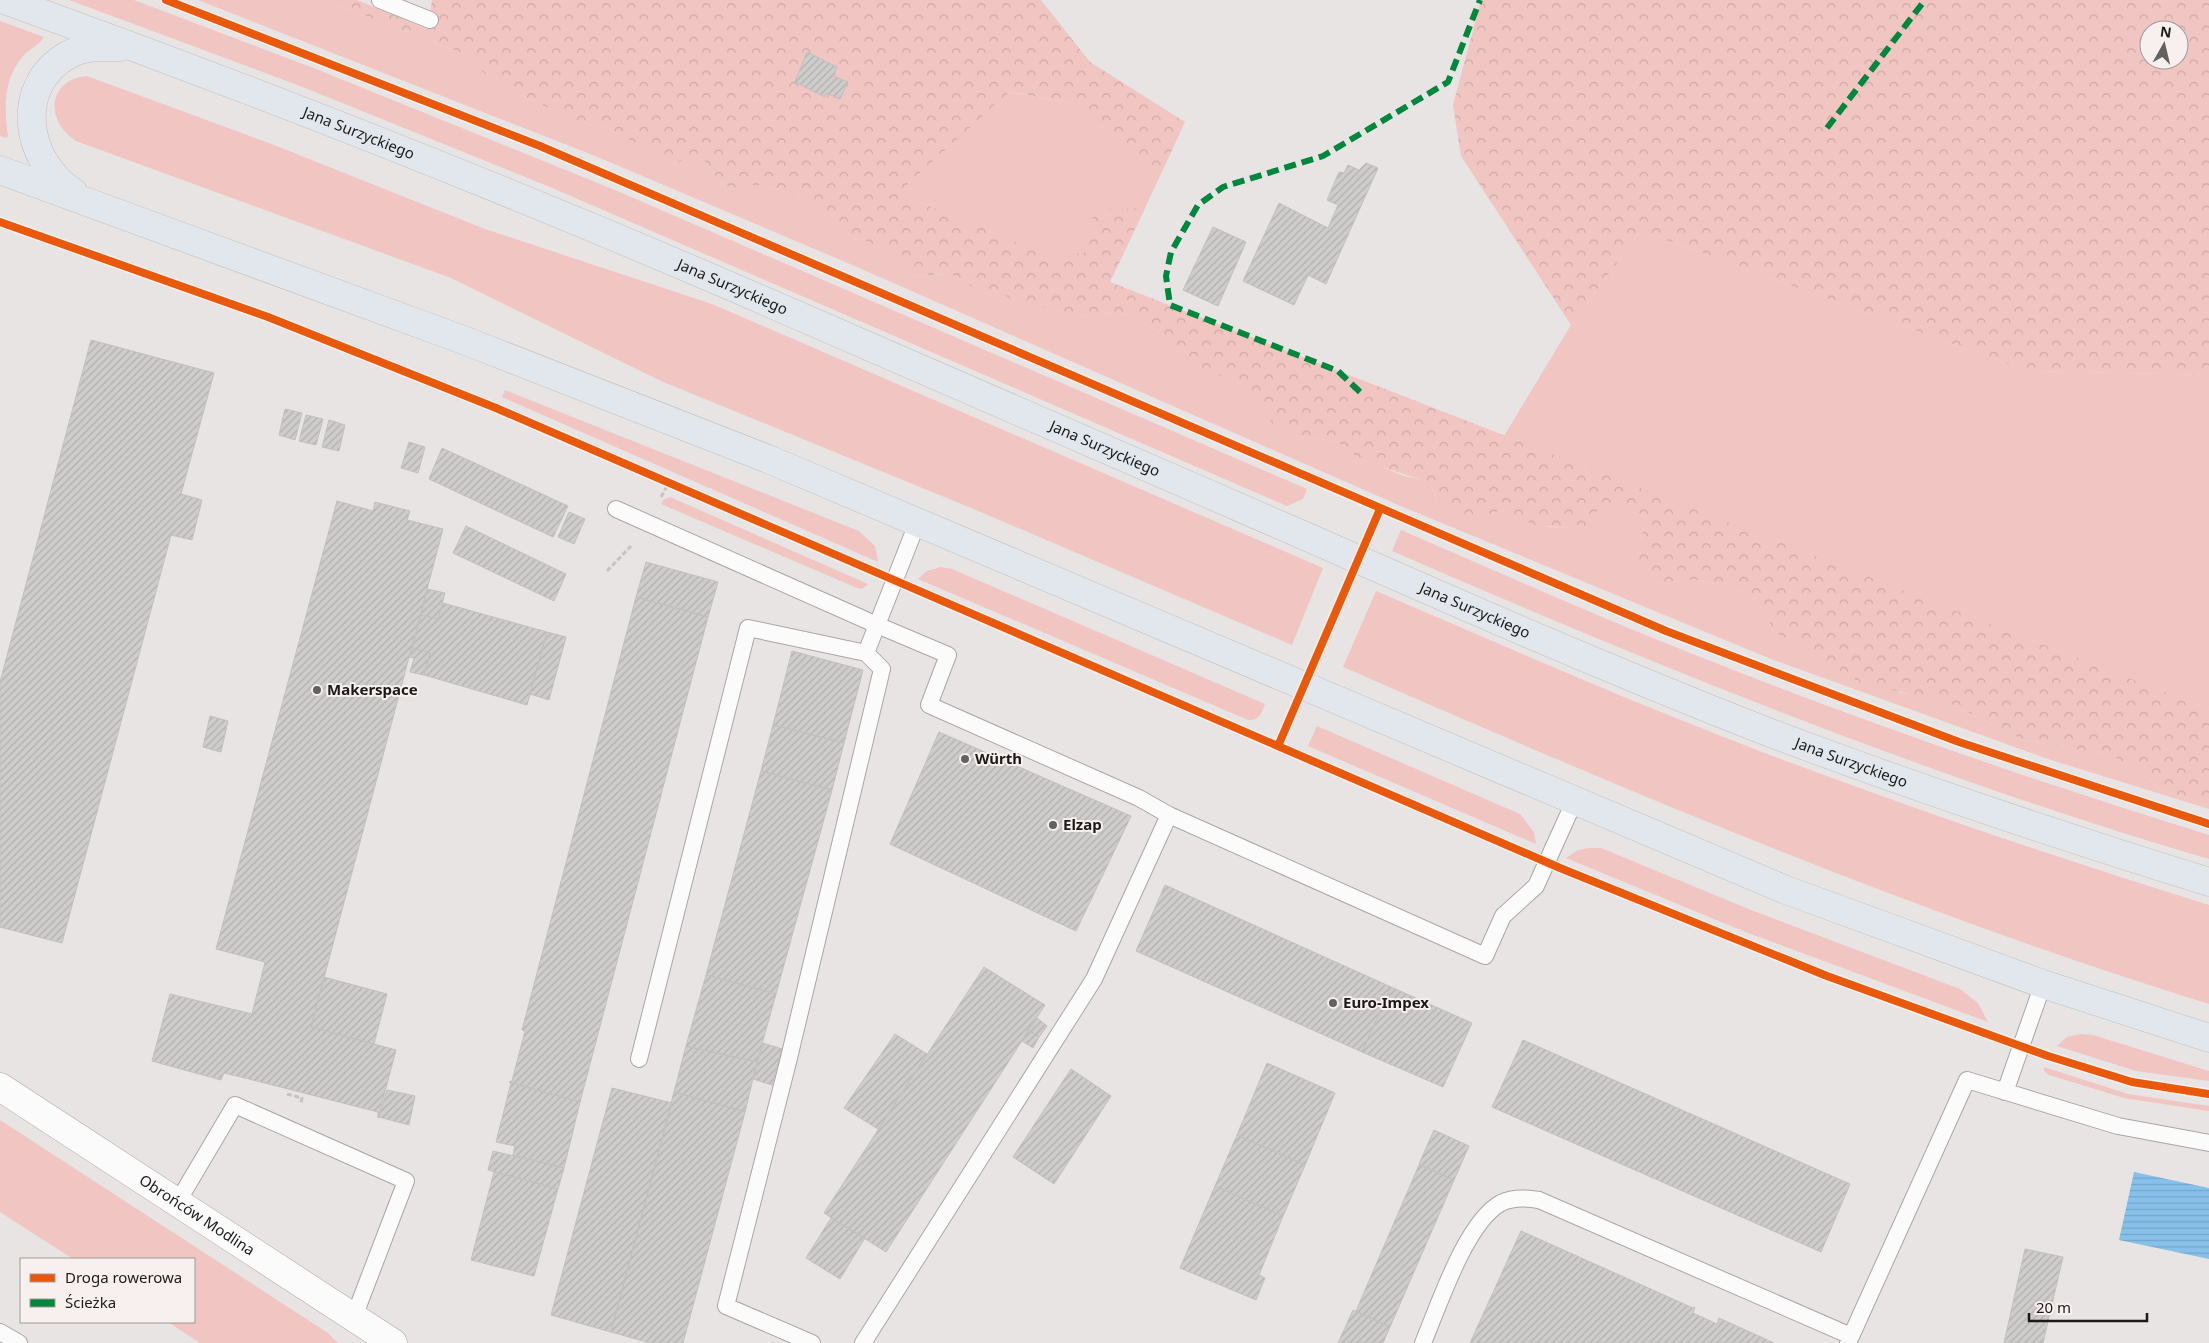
<svg xmlns="http://www.w3.org/2000/svg" width="2209" height="1343" font-family="'Noto Sans',sans-serif">
<style>
.grass{fill:#f0c5c2}
.forest{fill:url(#forest-crowns);fill-rule:evenodd}
.water{fill:url(#water-rules)}
.building{fill:url(#building-hatch);stroke:#c2bfbf}
.lines{fill:none;stroke-linecap:round;stroke-linejoin:round}
.service-casing{stroke:#a9a6a5;stroke-width:18}
.minor-casing{stroke:#a9a6a5;stroke-width:29}
.primary-casing{stroke:#c1bfbf;stroke-width:29}
.path{stroke:#c5c4c4;stroke-width:3;stroke-dasharray:5 2.5;stroke-linecap:butt}
.service{stroke:#fcfbfb;stroke-width:16}
.minor{stroke:#fcfbfb;stroke-width:28}
.primary{stroke:#e1e7ec;stroke-width:28}
.quiet{stroke:#00873e;stroke-width:6;stroke-dasharray:12 6;stroke-linecap:butt}
.cycleway-casing{stroke:#f7f0ef;stroke-width:11}
.cycleway{stroke:#e8590c;stroke-width:8}
.poi-dot{fill:#636160;stroke:#f7f0ef;stroke-width:2}
.labels{text-anchor:middle;stroke-width:4;stroke-linejoin:round;paint-order:stroke}
.street-label{font-size:15px;fill:#1c1a19;stroke:#f7f0ef}
.poi-label{font-size:15px;font-weight:bold;fill:#1c1a19;stroke:#f7f0ef;text-anchor:start}
</style>
<defs>
<pattern id="forest-crowns" width="20" height="18" patternUnits="userSpaceOnUse" patternTransform="scale(1.25)"><rect width="20" height="18" fill="#f0c5c2"/><path d="M2 6a3 3 0 1 1 6 0M12 15a3 3 0 1 1 6 0" fill="none" stroke="#cda9a6"/></pattern>
<pattern id="water-rules" width="6" height="5" patternUnits="userSpaceOnUse" patternTransform="scale(1.25)"><rect width="6" height="5" fill="#87c1ea"/><path d="M0 2.5h6" fill="none" stroke="#74a5c8"/></pattern>
<pattern id="building-hatch" width="6" height="6" patternUnits="userSpaceOnUse" patternTransform="scale(1.25)"><rect width="6" height="6" fill="#cfcccc"/><path d="M-1 1l2-2M0 6l6-6M5 7l2-2" fill="none" stroke="#b1afaf"/></pattern>
</defs>
<rect width="100%" height="100%" fill="#e8e4e4"/>
<path class="grass" d="M69,0H134L316,69L615,190L1307,489L1303,499L1287,506L550,187L300,86Z
M198,0H324L469,56L482,72L522,96L577,121L610,129L673,164L691,158L704,160L721,184L735,189L744,185H763L799,196L853,239L866,241L883,249L911,276L951,274L982,293L1000,291L1021,307H1043L1084,316L1101,313L1130,315L1173,341L1202,368L1246,387L1298,436L1317,438L1339,443L1357,457L1404,476L1419,479L1431,486L1437,502L1488,515L1502,510L1517,517L1550,527L1586,528L1594,522L1595,513L1604,501L1648,518L1639,543L1655,583L1698,580L1748,592L1762,609L1774,631L1901,693L1931,697L1954,705L2023,740L2111,755L2145,775L2161,791L2186,797L2203,805L2209,803V809L2048,759L1771,659L1403,507L850,264L600,158Z
M0,21L44,37C40,44 30,49 24,55C3,78 4,108 8,136L6,138L0,136Z
M87,76L269,143L485,229L712,304L1323,568L1292,645L976,510L661,381L451,278L76,141C45,121 47,80 87,76Z
M1008,92L1071,103L1161,174L1110,282L898,193Z
M1641,231L2027,371L2209,375V709L1504,436L1571,325Z
M505,390L859,531L875,546L878,562L502,397Z
M670,497L868,584L862,589L857,588L661,504L663,500Z
M1401,530C1514,579 1626,629 1741,673C1895,733 2051,786 2209,835V859C1929,777 1659,667 1392,551Z
M941,567L952,569L1265,704C1261,714 1260,720 1248,720L918,579L927,571Z
M1376,591C1497,643 1617,696 1739,743C1894,803 2051,856 2209,905V1004C1912,912 1627,791 1343,667Z
M1317,726L1520,814L1534,832L1536,844L1308,746Z
M1589,848H1601L1751,910L1960,989L1978,1003L1988,1022L1743,931L1566,858L1578,850Z
M2081,1034L2093,1035L2209,1071V1081L2136,1071L2057,1046L2067,1037Z
M2044,1067L2128,1094L2209,1106V1111L2124,1098L2049,1075L2044,1071Z
M0,1120L328,1333L338,1343H200L168,1322H194V1259H73L0,1212Z"/>
<path class="forest" d="M324,0H357L428,29L432,0H1041L1090,62L1185,122L1161,174L1071,103L1009,92L898,193L1049,256L1084,253L1090,244L1086,232L1093,217L1101,210L1145,208L1110,282L2209,709V803L2203,805L2186,797L2161,791L2145,775L2111,755L2023,740L1954,705L1859,682L1774,631L1762,609L1748,592L1698,580L1655,583L1638,570L1639,543L1648,518L1604,501L1596,513L1594,522L1586,529L1534,525L1502,510L1488,515L1469,518L1450,511L1437,502L1431,486L1419,479L1376,465L1357,457L1339,443L1317,438L1298,436L1275,427L1246,387L1202,368L1173,341L1130,315L1101,313L1084,316L1043,307H1020L1000,291L982,293L951,274L911,276L883,249L866,241L853,239L799,196L763,185H744L735,189L721,184L704,160L691,158L673,164L610,129L577,121L522,96L482,72L469,56Z
M1481,0H2209V375L2027,371L1641,231L1571,325L1461,156L1453,105ZM2149,30H2179V60H2149Z"/>
<path class="water" d="M2134,1172L2209,1188V1259L2119,1240Z"/>
<path class="building" d="M807,52L837,67L833,76L848,82L840,99L826,93L825,97L795,82Z
M1366,163L1378,168L1326,284L1308,275L1294,305L1243,281L1279,203L1328,228L1338,205L1327,200L1339,172L1344,173L1348,165L1359,170Z
M1213,227L1246,242L1218,306L1183,290Z
M91,340L214,373L181,494L202,500L192,540L171,535L62,943L0,927V682Z
M285,409L302,413L295,440L279,435Z
M306,415L323,419L316,445L299,441Z
M329,420L345,425L339,451L322,447Z
M409,442L425,447L418,473L401,468Z
M442,448L568,506L553,537L429,479Z
M337,501L373,511L375,502L410,511L407,520L443,529L311,1027L396,1050L378,1118V1112L249,1079L224,1073L221,1080L152,1061L170,994L252,1014L265,962L216,949Z
M569,512L585,519L574,544L558,537Z
M466,526L566,574L554,601L453,553Z
M646,562L718,582L708,617L636,597Z
M427,589L445,593L438,619L421,615Z
M636,597L708,617L580,1102L509,1082L512,1081L525,1031L522,1030Z
M443,603L547,632L527,705L424,675L430,653L412,648L421,615L438,619Z
M547,632L566,637L549,700L530,694Z
M412,648L430,653L424,675L410,672L414,658L409,657Z
M792,651L863,670L844,743L773,725Z
M210,716L228,721L221,752L203,747Z
M773,725L844,743L832,790L761,771Z
M939,732L1131,816L1076,931L890,844Z
M761,771L832,790L776,994L706,975Z
M1165,885L1391,987L1362,1052L1136,951Z
M984,967L1045,1005L886,1252L824,1213Z
M706,975L776,994L757,1062L686,1046Z
M324,977L387,994L374,1044L311,1027Z
M1391,987L1472,1023L1443,1087L1362,1052Z
M1037,1018L1047,1026L1039,1037L1028,1030Z
M1028,1030L1039,1037L1033,1048L1022,1041Z
M895,1034L927,1054L878,1129L844,1108Z
M1523,1040L1850,1184L1821,1252L1492,1107Z
M763,1043L782,1049L772,1085L753,1079Z
M686,1046L757,1062L745,1112L674,1092Z
M1267,1063L1335,1093L1305,1165L1237,1135Z
M1071,1069L1111,1096L1054,1184L1013,1157Z
M511,1083L580,1102L564,1168L513,1155L515,1146L496,1142Z
M612,1088L672,1103L611,1332L551,1315Z
M387,1090L415,1096L409,1125L379,1117Z
M674,1092L745,1112L683,1343H650L611,1332Z
M1434,1130L1469,1146L1454,1180L1419,1164Z
M1237,1135L1305,1165L1283,1216L1215,1186Z
M493,1151L564,1168L558,1189L488,1170Z
M1419,1165L1454,1180L1390,1327L1356,1311Z
M494,1172L558,1189L534,1276L471,1260Z
M1215,1186L1283,1216L1259,1275L1265,1278L1256,1300L1180,1268Z
M831,1218L865,1238L840,1279L806,1258Z
M1521,1231L1693,1308L1695,1307L1693,1313L1717,1324L1719,1318L1774,1343H1470Z
M2025,1249L2063,1257L2043,1343H2004Z
M1353,1310L1390,1327L1383,1343H1338Z"/>
<g class="lines">
<defs>
<path id="service" d="M380,0L430,20
M616,509L877,625L866,653L748,628L639,1059
M1169,815L1485,956L1503,916L1536,886L1574,802
M2005,1092L2043,984
M177,1203L235,1105L406,1181L354,1317
M0,1332L19,1343
M812,1343L726,1306L788,1062L882,669L866,653
M863,1343L1094,979L1169,815L1139,798L929,705L948,655L877,625L918,521
M1423,1343C1439,1305 1466,1222 1501,1203C1513,1197 1527,1198 1539,1200L1851,1336
M1848,1343L1967,1080L2118,1126L2209,1143"/>
<g id="minor">
<path id="s1" d="M0,1087L393,1343"/>
</g>
<g id="primary">
<path id="s2" d="M5,0C252,89 496,185 737,289C924,370 1110,451 1296,532C1452,601 1609,670 1768,732C1913,787 2061,836 2209,882"/>
<path d="M0,170L466,341L768,459L1786,890L2043,984L2209,1038"/>
<path d="M73,192C25,161 13,86 68,55C84,46 103,47 120,47"/>
</g>
</defs>
<use href="#service" class="service-casing"/>
<use href="#minor" class="minor-casing"/>
<use href="#primary" class="primary-casing"/>
<path class="path" d="M661,497L668,484
M607,571L631,546
M287,1094L302,1098L301,1103"/>
<use href="#service" class="service"/>
<use href="#minor" class="minor"/>
<use href="#primary" class="primary"/>
<path class="quiet" d="M1827,128L1925,0
M1360,392L1338,371L1170,305L1166,276L1171,252L1198,205L1223,187L1323,156L1448,82L1480,0"/>
<defs>
<path id="cycleway" d="M166,0L540,146L1666,631L1959,742L2209,824
M0,222L268,317L496,408L1560,868L1827,976L2048,1056L2132,1082L2209,1094
M1278,746L1380,509"/>
</defs>
<use href="#cycleway" class="cycleway-casing"/>
<use href="#cycleway" class="cycleway"/>
</g>
<g class="poi-dot">
<circle cx="317" cy="690" r="5"/>
<circle cx="965" cy="759" r="5"/>
<circle cx="1053" cy="825" r="5"/>
<circle cx="1333" cy="1003" r="5"/>
</g>
<g class="labels">
<g class="street-label">
<text dy="5" stroke="none"><textPath href="#s2" startOffset="378">Jana Surzyckiego</textPath></text>
<text dy="5" stroke="none"><textPath href="#s2" startOffset="782">Jana Surzyckiego</textPath></text>
<text dy="5" stroke="none"><textPath href="#s2" startOffset="1188">Jana Surzyckiego</textPath></text>
<text dy="5" stroke="none"><textPath href="#s2" startOffset="1592">Jana Surzyckiego</textPath></text>
<text dy="5" stroke="none"><textPath href="#s2" startOffset="1998">Jana Surzyckiego</textPath></text>
<text dy="5" stroke="none"><textPath href="#s1" startOffset="235">Obrońców Modlina</textPath></text>
</g>
<g class="poi-label">
<text x="327" y="695">Makerspace</text>
<text x="975" y="764">Würth</text>
<text x="1063" y="830">Elzap</text>
<text x="1343" y="1008">Euro-Impex</text>
</g>
</g>
<rect x="20" y="1258" width="175" height="65" fill="#f7f0ef" stroke="#9f9a99"/>
<rect x="30" y="1274" width="25" height="8" fill="#e8590c" stroke="#9f9a99"/>
<text x="65" y="1283" font-size="15" fill="#1c1a19">Droga rowerowa</text>
<rect x="30" y="1299" width="25" height="8" fill="#00873e" stroke="#9f9a99"/>
<text x="65" y="1308" font-size="15" fill="#1c1a19">Ścieżka</text>
<g transform="translate(2164 45) rotate(8)"><circle r="24" fill="#f7f0ef" stroke="#9f9a99"/>
<path d="M0-4L9 19L0 12L-9 19Z" fill="#636160"/>
<text y="-8" font-size="14" font-weight="bold" text-anchor="middle" fill="#1c1a19">N</text>
</g>
<path d="M2029 1313v8h118v-8" fill="none" stroke="#1c1a19" stroke-width="2.5"/>
<text x="2036" y="1313" font-size="15" fill="#1c1a19" stroke="#f7f0ef" stroke-width="4" paint-order="stroke">20 m</text>
</svg>
